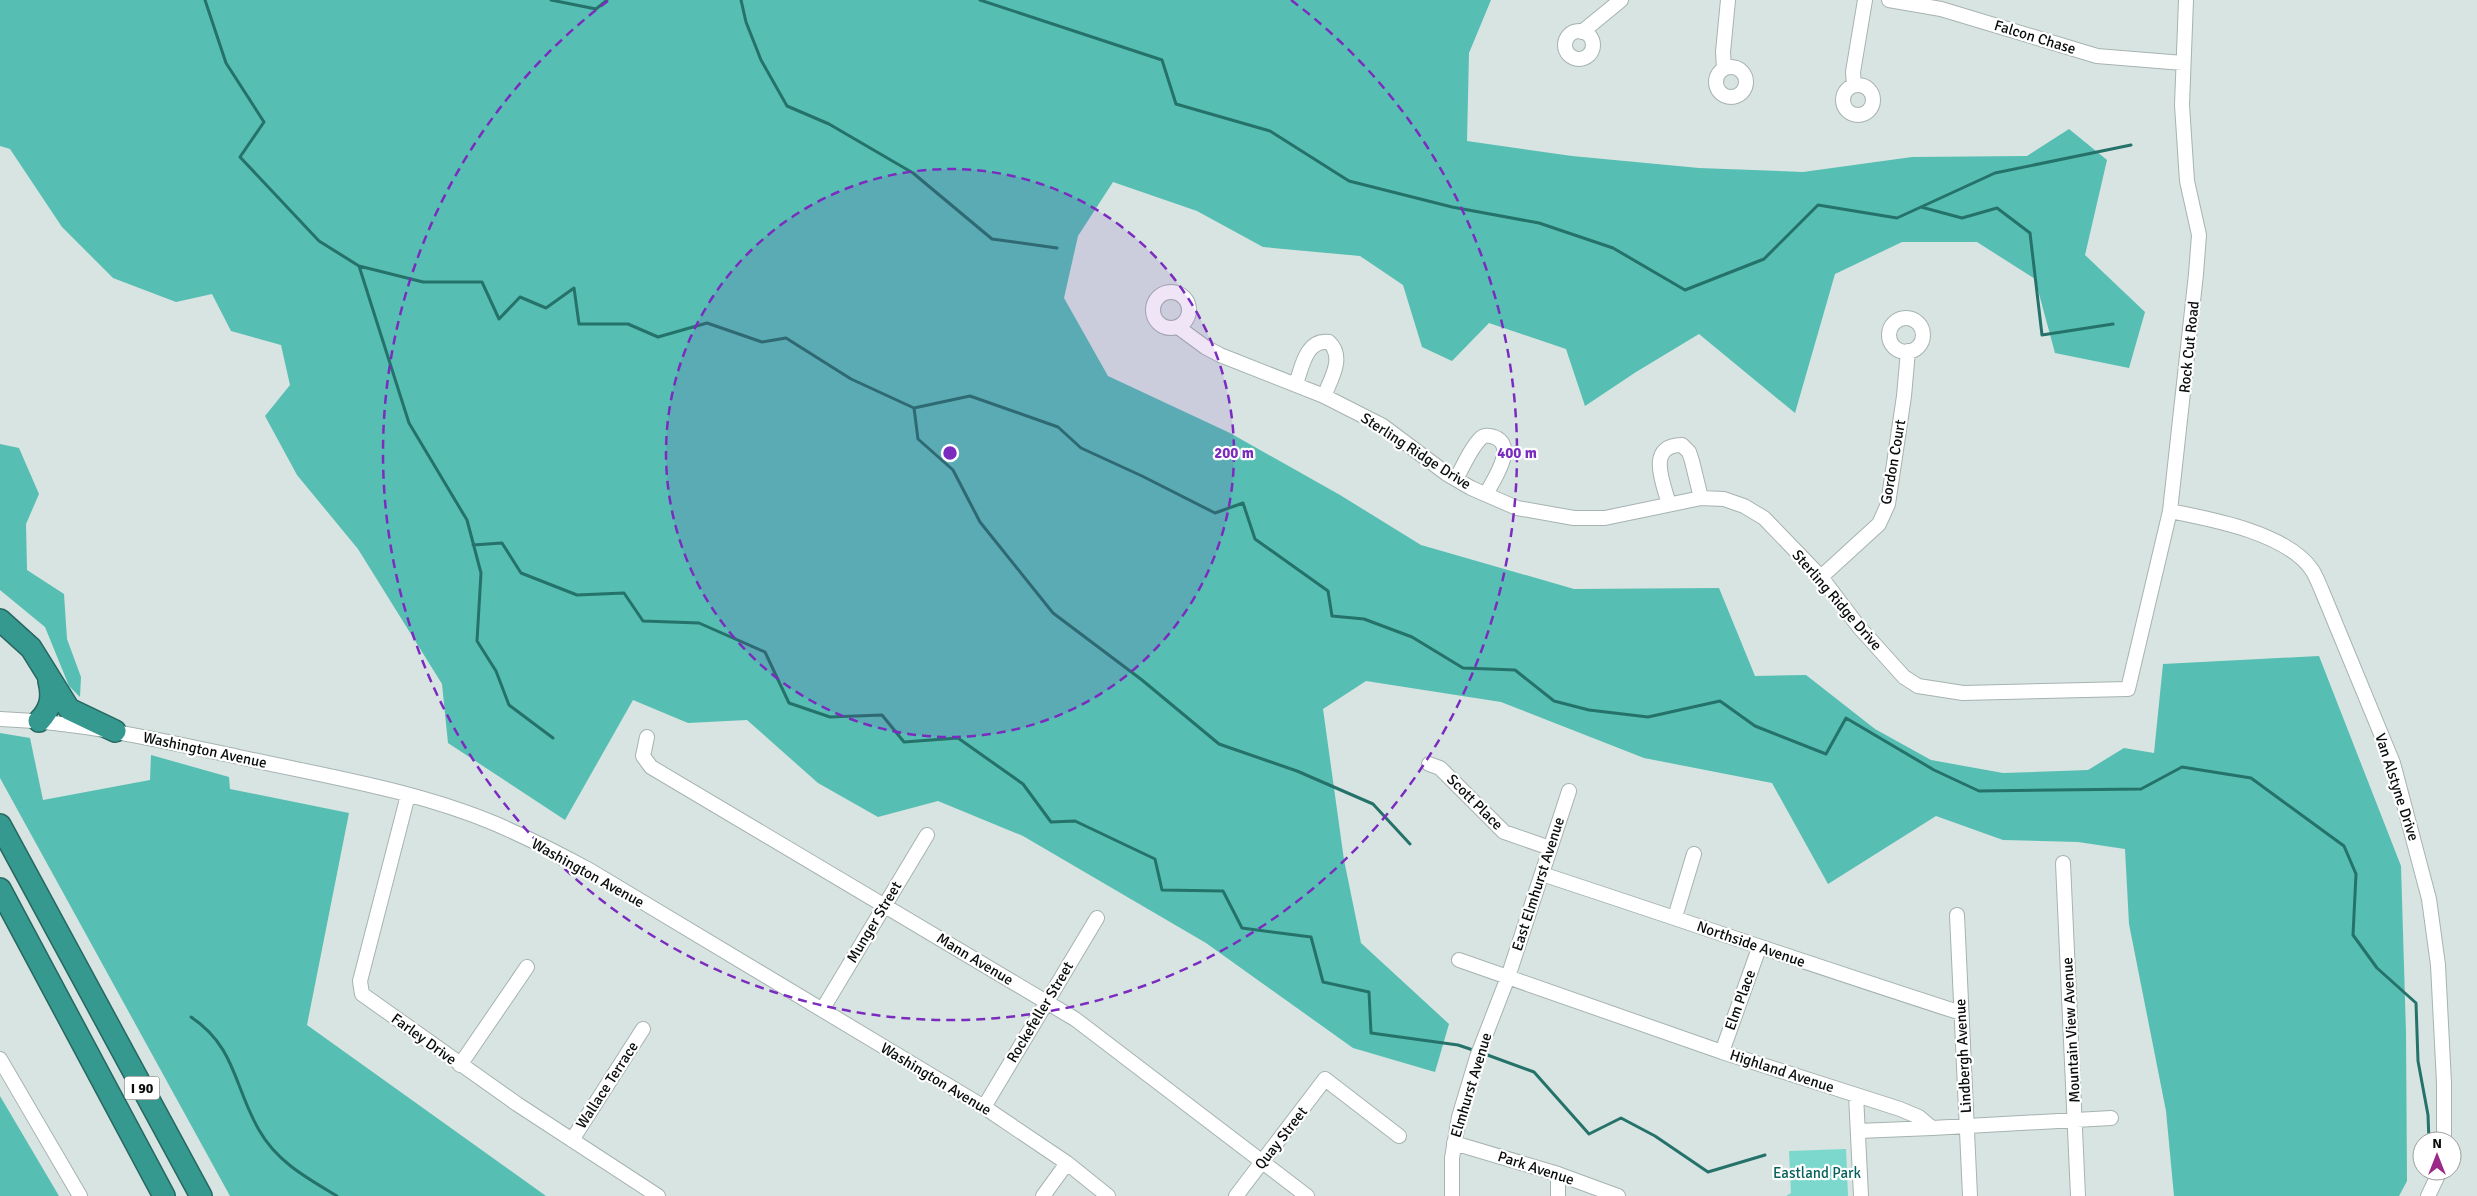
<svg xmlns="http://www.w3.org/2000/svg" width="2477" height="1196" font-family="Signika,sans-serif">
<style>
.green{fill:#7cd8cd}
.forest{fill:#56beb2}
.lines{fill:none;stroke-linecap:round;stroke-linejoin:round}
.stream{stroke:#25726a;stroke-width:3}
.minor-casing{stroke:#a6b3b1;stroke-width:16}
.highway-casing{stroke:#266861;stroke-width:24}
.minor{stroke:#fff;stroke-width:14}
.highway{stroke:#35998f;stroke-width:21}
.ring{fill:none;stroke:#7b2cbf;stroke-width:2.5;stroke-dasharray:9 6}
.labels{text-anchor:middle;stroke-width:4.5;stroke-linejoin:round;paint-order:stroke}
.shield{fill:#fff;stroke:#535655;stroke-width:1}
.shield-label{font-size:14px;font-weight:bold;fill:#090d0c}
.street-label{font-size:15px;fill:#090d0c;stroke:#fff}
.park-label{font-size:15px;fill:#06625a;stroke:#fff}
.centre{fill:#7b2cbf;stroke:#fff;stroke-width:2.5}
.ring-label{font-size:15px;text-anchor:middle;font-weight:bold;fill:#7b2cbf;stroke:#fff;stroke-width:4.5;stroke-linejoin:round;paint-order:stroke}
</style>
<rect width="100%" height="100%" fill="#d7e4e2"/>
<path class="green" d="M1846,1149L1848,1196H1786L1791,1193L1789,1151Z"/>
<path class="forest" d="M0,0H1491L1469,53L1467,141L1572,156L1699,168L1803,172L1912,157L2027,156L2069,129L2107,160L2085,255L2145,312L2129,368L2055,353L2035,279L1977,242H1902L1835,274L1795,413L1699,334L1636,372L1585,406L1566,349L1489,323L1452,361L1422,347L1403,285L1360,256L1263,247L1197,211L1113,182L1078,236L1064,298L1108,376L1230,433L1340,495L1421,545L1574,589L1719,588L1755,676L1806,675L1875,729L1931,760L2003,773L2088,770L2124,748L2154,753L2163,664L2319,656L2401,866L2406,1033L2407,1181L2399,1196H2174L2166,1111L2129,924L2125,849L2078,842L2003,840L1936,816L1828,884L1772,783L1644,758L1501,702L1366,681L1323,709L1344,860L1361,943L1449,1024L1435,1072L1353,1048L1206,943L1023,836L938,801L878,817L818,783L747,720L688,723L633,700L565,820L448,743L442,684L358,549L297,475L265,416L290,385L281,345L231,331L212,294L176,302L113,278L62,227L10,149L0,146Z
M0,444L19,448L39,494L26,524L27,570L64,594L67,639L81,677L80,697L69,686L45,627L0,590Z
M0,733L30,738L43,800L150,780L151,755L229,777L230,789L349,813L307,1025L546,1196H230L0,778Z
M0,1096L59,1196H0Z"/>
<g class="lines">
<path class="stream" d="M205,0L226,63L264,122L240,157L319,241L359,266L409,423L467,520L481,573L477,641L496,671L509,705L553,738
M551,0L596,9L607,0
M741,0L746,22L761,60L787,106L829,124L913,173L992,239L1057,248
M980,0L1162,60L1176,104L1270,131L1349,181L1452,207L1539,223L1613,248L1685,290L1764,259L1818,205L1897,218L1995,173L2131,145
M1921,207L1962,218L1997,208L2030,233L2042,335L2113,324
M359,266L423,282H482L499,319L520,297L546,308L574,288L579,324H628L658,337L707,323L762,342L786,338L851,379L914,408L970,396L1058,427L1081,448L1142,476L1215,513L1243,503L1255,539L1328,591L1332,616L1364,619L1412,637L1463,668L1515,670L1554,701L1589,710L1648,717L1720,701L1755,726L1826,754L1846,718L1934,770L1979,791L2141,789L2182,767L2251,778L2344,846L2356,874L2353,935L2377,968L2416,1003L2418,1061L2428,1115L2429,1141
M914,408L918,439L953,470L980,522L1053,613L1142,680L1219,744L1297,771L1373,804L1410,844
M473,545L502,543L521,573L577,595L624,593L643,621L699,623L765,652L789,703L830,717L882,715L904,742L958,738L1023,784L1051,822L1075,821L1155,859L1162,890L1223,891L1242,928L1311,937L1323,982L1369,992L1371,1033L1458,1045L1476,1051
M191,1017C236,1047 234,1087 259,1130C277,1162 307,1178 337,1196
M1482,1053L1534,1072L1589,1134L1621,1118L1655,1136L1708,1172L1765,1155"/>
<defs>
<path id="minor" d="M1889,0L1941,9L2097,56L2183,63
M1565 45a14 14 0 1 1 28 0a14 14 0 1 1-28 0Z
M1582,32L1621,0
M1716 82a15 15 0 1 1 30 0a15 15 0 1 1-30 0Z
M1724,68L1723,52L1728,0
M1843 100a15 15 0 1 1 30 0a15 15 0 1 1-30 0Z
M1854,85L1853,72L1865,0
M1153 310a18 18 0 1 1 36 0a18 18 0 1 1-36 0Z
M1889 335a17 17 0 1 1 34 0a17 17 0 1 1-34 0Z
M1178,327L1205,347L1220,355L1324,396L1383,426L1447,474L1471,488L1517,508L1574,518H1605L1701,498L1724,499L1744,506L1764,518L1821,577L1859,627L1904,677L1918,686L1963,693L2128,689L2170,511L2196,274L2199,235L2187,181L2182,105L2186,0
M1296,384C1302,367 1306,339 1329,342C1345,357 1331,379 1324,396
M1456,479C1463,467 1470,449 1480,439C1483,435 1489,435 1494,437C1518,445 1493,481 1486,494
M1669,504C1663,483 1646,445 1682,445L1689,452L1692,461L1701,498
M2170,511C2211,519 2287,533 2312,570C2316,576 2319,584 2322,591L2393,763L2429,899L2438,965L2444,1083V1141
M1821,577L1879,524L1888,504L1904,396L1908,351
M0,719C82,722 160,740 239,757C325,776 415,790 496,824C528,838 560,854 591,871L984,1107L1067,1163L1108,1196
M647,737L643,756L651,767L1075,1019L1307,1196
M1429,764L1440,768L1504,832L1550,848
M408,795L360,981L362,994L517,1104L658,1196
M2063,863L2078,1196
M1542,874C1682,920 1821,968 1961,1013
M1957,915L1970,1196
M1675,917L1694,854
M1459,960L1722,1052L1900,1109L1919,1117L1932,1128L2111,1118
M822,1010L927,835
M1722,1052L1759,948
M0,1059L80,1196
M460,1065L527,967
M1856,1095L1861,1196
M984,1107L1097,918
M1858,1131L1932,1128
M572,1140L643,1029
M1454,1143L1558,1174L1618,1196
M1043,1196L1067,1163
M1236,1196L1325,1079L1399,1136
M1452,1196V1158L1459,1117L1477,1057L1508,977L1569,791
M1558,1196V1174
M2428,1196L2440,1171"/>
<path id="highway" d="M0,620L31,648L69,709L115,731
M39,721C51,709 53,697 49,681
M0,825L201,1196
M0,889L164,1196"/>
</defs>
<use href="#minor" class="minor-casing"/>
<use href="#highway" class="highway-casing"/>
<use href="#minor" class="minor"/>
<use href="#highway" class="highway"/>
</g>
<circle cx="950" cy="453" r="284" fill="#7b2cbf" fill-opacity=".12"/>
<g class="ring">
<circle cx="950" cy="453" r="284"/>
<path d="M1291 0A567 567 0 1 1 609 0"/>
</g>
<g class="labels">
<rect class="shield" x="124.5" y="1076.5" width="35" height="23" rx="4"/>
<g class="shield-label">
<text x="142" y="1093">I 90</text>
</g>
<g class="street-label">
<text transform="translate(2035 37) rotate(17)" y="5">Falcon Chase</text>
<text transform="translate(2189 347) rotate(-84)" y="5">Rock Cut Road</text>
<text transform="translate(1416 451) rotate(33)" y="5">Sterling Ridge Drive</text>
<text transform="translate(1893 462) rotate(-80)" y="5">Gordon Court</text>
<text transform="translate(1837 600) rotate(49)" y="5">Sterling Ridge Drive</text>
<text transform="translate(205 750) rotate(12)" y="5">Washington Avenue</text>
<text transform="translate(2397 787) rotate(72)" y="5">Van Alstyne Drive</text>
<text transform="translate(1475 802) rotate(45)" y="5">Scott Place</text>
<text transform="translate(588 873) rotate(29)" y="5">Washington Avenue</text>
<text transform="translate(1538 884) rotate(-72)" y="5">East Elmhurst Avenue</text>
<text transform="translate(874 922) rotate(-59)" y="5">Munger Street</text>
<text transform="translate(1751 944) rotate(19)" y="5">Northside Avenue</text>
<text transform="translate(975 959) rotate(31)" y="5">Mann Avenue</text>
<text transform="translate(1740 1000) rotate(-70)" y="5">Elm Place</text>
<text transform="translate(1040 1012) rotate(-59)" y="5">Rockefeller Street</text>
<text transform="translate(2071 1030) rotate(-93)" y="5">Mountain View Avenue</text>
<text transform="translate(424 1039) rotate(36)" y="5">Farley Drive</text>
<text transform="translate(1963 1056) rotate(-93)" y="5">Lindbergh Avenue</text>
<text transform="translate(1782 1071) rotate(18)" y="5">Highland Avenue</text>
<text transform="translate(936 1079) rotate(31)" y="5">Washington Avenue</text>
<text transform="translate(607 1085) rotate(-57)" y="5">Wallace Terrace</text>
<text transform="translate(1471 1085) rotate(-73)" y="5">Elmhurst Avenue</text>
<text transform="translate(1281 1138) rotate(-52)" y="5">Quay Street</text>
<text transform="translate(1536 1168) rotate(18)" y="5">Park Avenue</text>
</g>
<g class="park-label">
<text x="1817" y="1178">Eastland Park</text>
</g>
</g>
<circle cx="950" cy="453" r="8" class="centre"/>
<g class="ring-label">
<text x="1234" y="458">200 m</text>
<text x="1517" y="458">400 m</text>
</g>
<g transform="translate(2437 1156)"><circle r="24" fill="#ffffff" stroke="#9d9e9e"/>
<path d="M0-4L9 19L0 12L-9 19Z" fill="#9a2987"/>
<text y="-8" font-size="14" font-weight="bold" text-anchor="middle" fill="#090d0c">N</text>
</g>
</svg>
